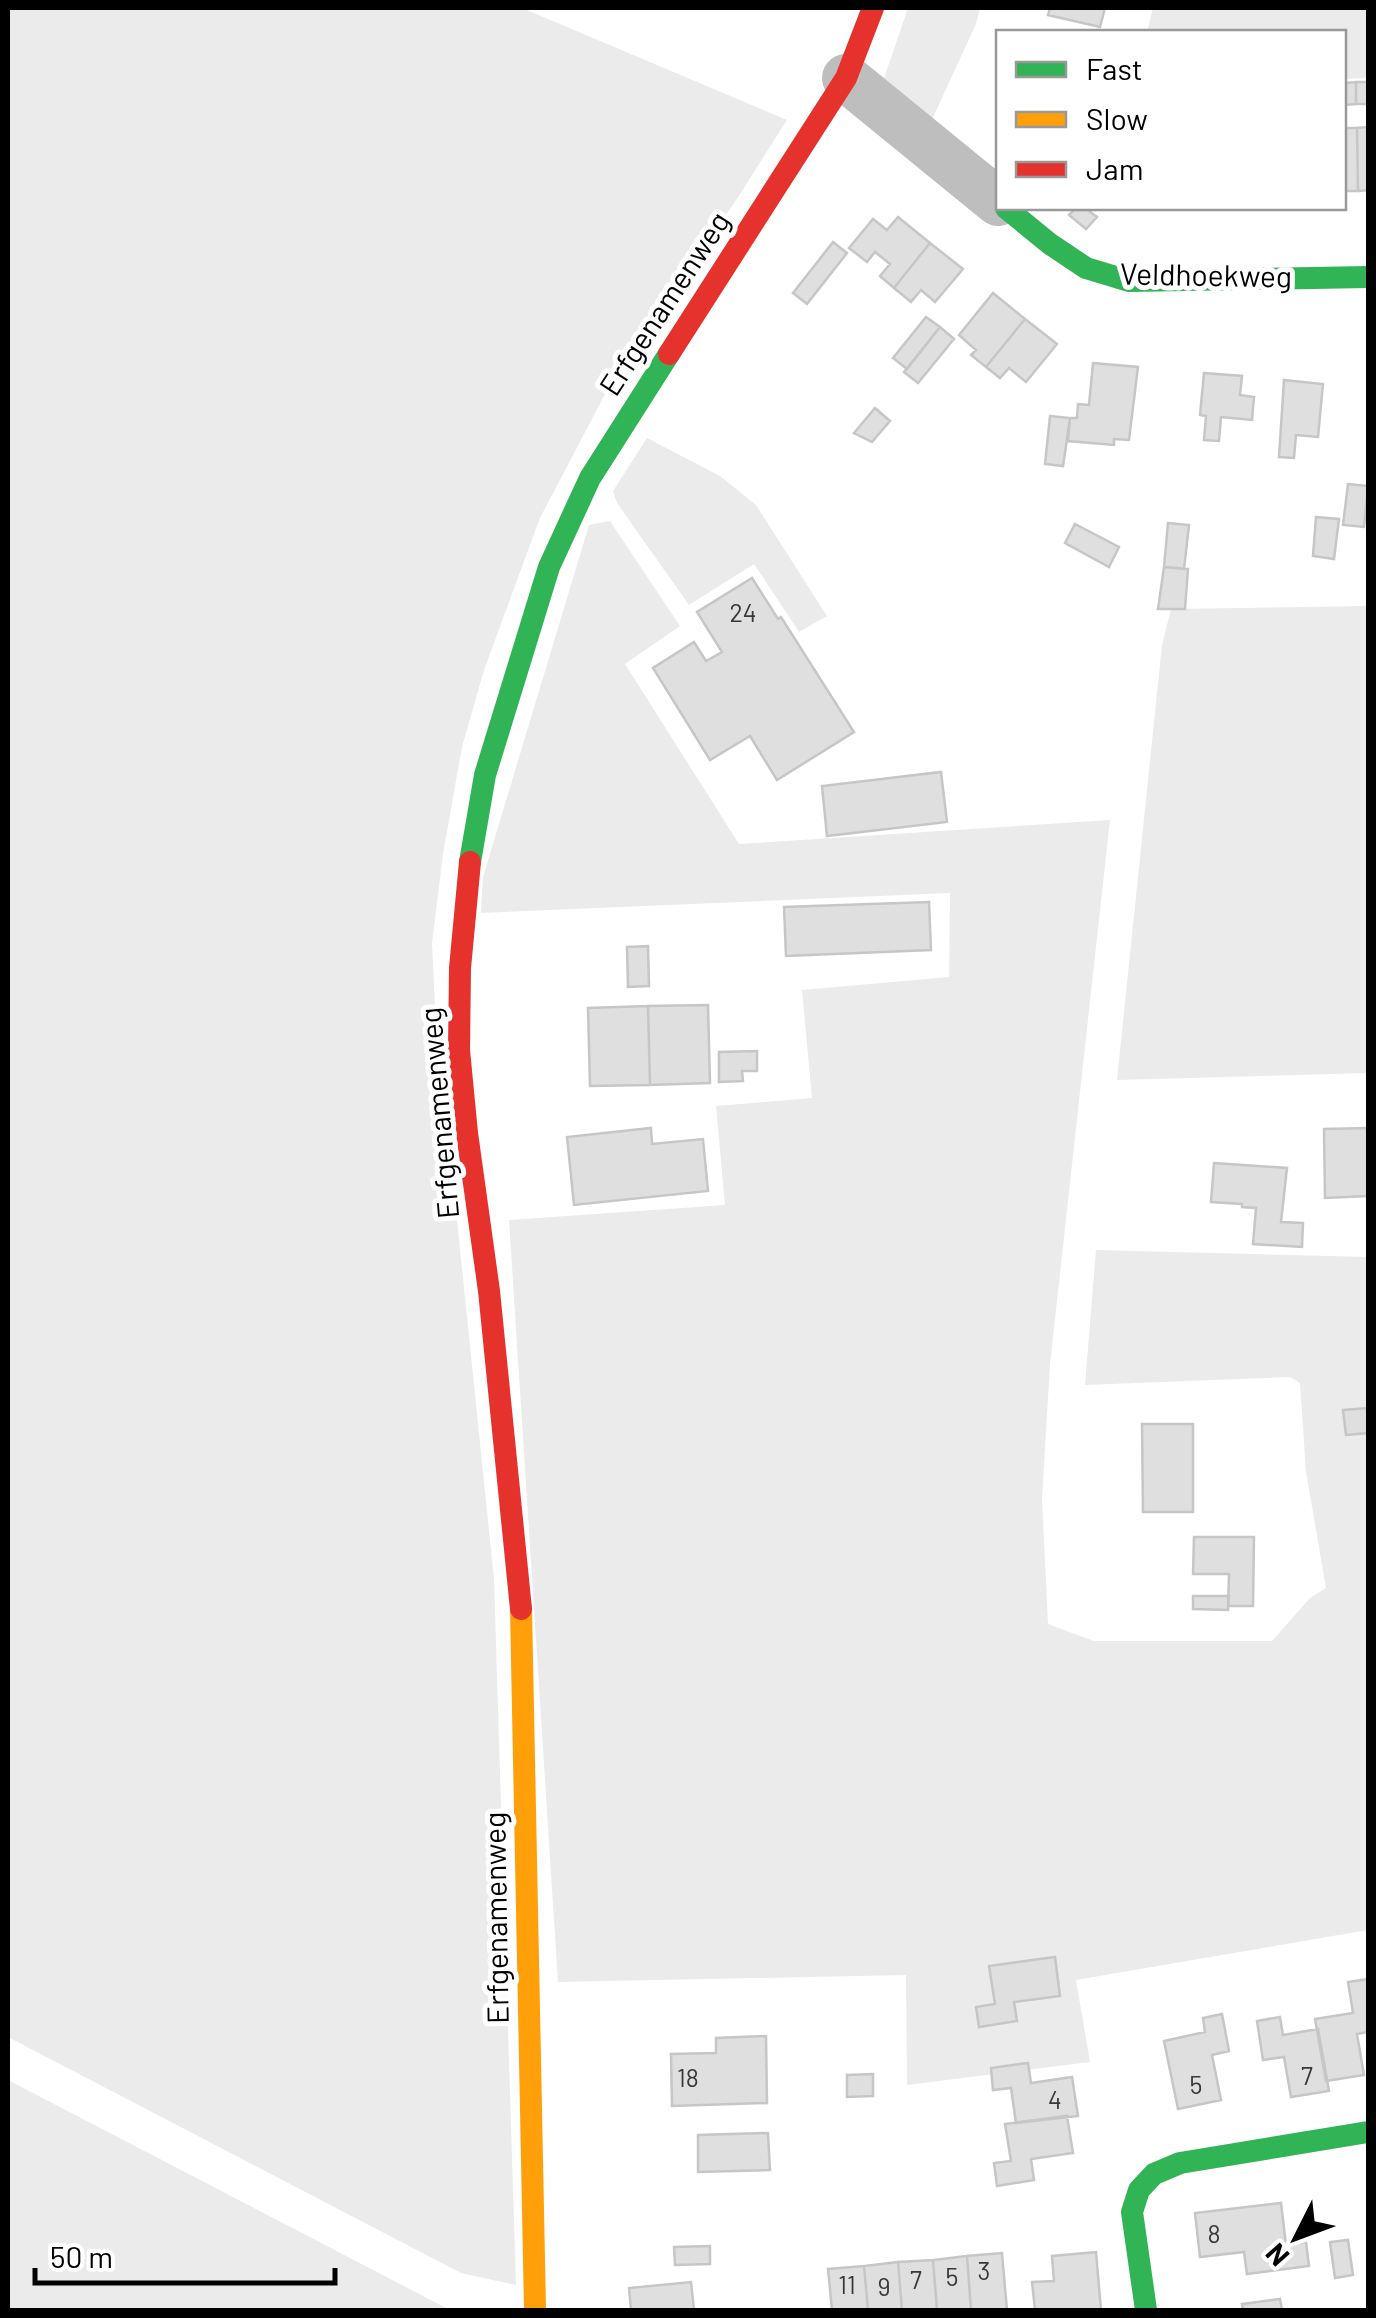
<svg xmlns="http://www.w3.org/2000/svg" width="1376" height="2318" font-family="Barlow,sans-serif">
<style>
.green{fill:#ebebeb}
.building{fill:#dfdfdf;stroke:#c6c6c6;stroke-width:2.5}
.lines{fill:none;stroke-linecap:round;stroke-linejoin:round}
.street{stroke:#bebebe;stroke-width:48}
.fast{stroke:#30b455;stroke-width:22}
.slow{stroke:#ff9f0a;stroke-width:22}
.jam{stroke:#e5322d;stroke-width:22}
.labels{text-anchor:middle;stroke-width:10;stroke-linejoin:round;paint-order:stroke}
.number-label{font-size:25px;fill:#383838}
.street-label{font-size:30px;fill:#000;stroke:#fff}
</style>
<rect width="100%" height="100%" fill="#fff"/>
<path class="green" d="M8,8H522L787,120L733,205L662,302L615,375L540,518L484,670L462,747L443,854L432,943L435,1006L494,1579L516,2285L461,2273L8,2037Z
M908,8H980L976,24L930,124L882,84Z
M1153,8H1368V78L1344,79V32H1147Z
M647,438L720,476L756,505L827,616L799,632L754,564L689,605L617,503L613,491Z
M610,521L680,626L625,664L739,844L1110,820L1050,1364L1042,1499L1048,1624L1094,1641H1272L1310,1598L1326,1588L1306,1472L1300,1383L1290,1377L1085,1385L1096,1250L1368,1257V1930L1076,1980L1090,2062L907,2085L906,1975L558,1982L509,1220L725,1205L716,1106L812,1098L802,990L949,977L950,893L481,913L483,877L589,525Z
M1368,606V1073L1117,1080L1162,645L1171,609Z
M8,2080L448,2309L456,2310H8Z"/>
<path class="building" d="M1050,8H1105L1100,27L1048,15Z
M1356,82V104L1344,105V83Z
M1356,82H1368V104H1356Z
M1368,127V190L1358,191L1357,128Z
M1344,128H1357L1358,191H1344Z
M1076,208H1085L1097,217L1086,229L1069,215Z
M898,217L930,243L894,288L880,276L890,264L875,252L867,262L849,248L873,219L887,230Z
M833,242L847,253L807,304L793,293Z
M930,243L963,269L935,302L921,290L911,302L894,288Z
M993,293L1025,319L986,367L971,355L976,350L959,335Z
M926,317L940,327L907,369L893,358Z
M1025,319L1057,344L1026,382L1009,368L1000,378L986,367Z
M940,327L954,339L918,383L904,372Z
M1093,363L1138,367L1129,440L1114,439V445L1068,441L1070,418H1077L1078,404L1089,405Z
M1204,373L1242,376L1240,395L1254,397L1252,420L1221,417L1219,441L1204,440L1206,416L1200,415Z
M1284,380L1323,384L1318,437L1296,435L1294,458L1279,457Z
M875,408L890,421L872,442L854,433Z
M1050,416L1070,418L1063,466L1045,464Z
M1348,484L1368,486L1364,527L1343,525Z
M1316,517L1339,519L1334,559L1313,556Z
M1168,523L1189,525L1184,569L1164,567Z
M1075,524L1119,547L1109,567L1065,543Z
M1164,567L1188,569L1185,609H1158Z
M752,578L778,619L781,617L854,732L777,780L750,736L710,760L653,668L694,642L706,661L722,652L697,612Z
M941,772L947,822L827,836L822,786Z
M929,902L931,950L786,956L784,907Z
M648,946L649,986L628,987L627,947Z
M708,1005L710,1083L650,1085L648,1006Z
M648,1006L650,1085L590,1086L588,1008Z
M757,1051V1071H742L743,1081L719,1082V1052Z
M651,1128L652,1144L703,1139L708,1191L574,1205L567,1137Z
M1368,1128V1196L1325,1198L1324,1129Z
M1214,1163L1287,1168L1281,1222L1303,1223L1302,1247L1253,1244L1256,1208L1242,1207V1204L1211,1202Z
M1368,1408V1433L1346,1435L1343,1410Z
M1142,1424H1193V1512H1143Z
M1194,1537H1254L1253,1606H1228L1229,1574H1193Z
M1193,1596H1229L1228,1610L1193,1609Z
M1055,1957L1060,1996L1014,2002L1017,2021L979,2027L976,2007L995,2004L989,1966Z
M1368,1979V2032L1357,2034L1364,2075L1326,2081L1315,2019L1353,2013L1348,1982Z
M1222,2014L1229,2051L1212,2055L1221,2100L1178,2109L1164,2041L1205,2032L1203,2018Z
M1280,2017L1283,2035L1318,2029L1329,2091L1291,2097L1284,2057L1263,2060L1257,2021Z
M766,2036L767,2103L672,2106L671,2054L716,2053V2038Z
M1028,2063L1031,2083L1072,2077L1078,2116L1016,2123L1011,2088L993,2090L991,2068Z
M873,2074V2096L847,2097V2075Z
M1067,2116L1073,2153L1031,2159L1034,2180L997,2186L994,2163L1011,2161L1005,2124Z
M768,2133L770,2170L698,2172V2135Z
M1281,2203L1286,2245L1306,2242L1309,2266L1247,2274L1244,2252L1200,2257L1195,2213Z
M1348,2240L1353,2275L1335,2278L1330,2242Z
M710,2246V2264L675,2265L674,2247Z
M1096,2252L1101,2310H1035L1032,2282L1054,2281L1052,2256Z
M1002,2253L1007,2310H971L967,2256Z
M967,2256L971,2310H937L933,2260Z
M933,2260L937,2310H902L898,2262Z
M898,2262L902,2310H868L864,2266Z
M864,2266L868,2310H832L828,2269Z
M691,2282L694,2310H631L629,2288Z
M1280,2299L1282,2310H1243L1242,2304Z"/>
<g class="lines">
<path class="street" d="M846,78L998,202"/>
<path class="fast" d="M1006,208L1050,244L1086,268L1129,281L1368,277
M470,862L485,775L549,567L590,478L669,354
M1146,2310L1132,2212L1139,2190L1154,2174L1180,2163L1368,2132"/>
<path class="slow" d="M521,1609L535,2310"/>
<path class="jam" d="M669,354L846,78L873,8
M470,862L460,968L459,1050L467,1133L489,1291L521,1609"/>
</g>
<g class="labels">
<g class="number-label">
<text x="743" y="622">24</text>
<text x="1307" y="2085">7</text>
<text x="688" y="2087">18</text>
<text x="1196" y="2094">5</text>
<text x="1055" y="2109">4</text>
<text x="1214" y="2243">8</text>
<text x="984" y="2280">3</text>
<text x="952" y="2286">5</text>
<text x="916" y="2289">7</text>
<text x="847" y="2294">11</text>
<text x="884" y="2296">9</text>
</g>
<g class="street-label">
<text transform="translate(1206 276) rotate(1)" y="10">Veldhoekweg</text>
<text transform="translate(665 304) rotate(-57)" y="10">Erfgenamenweg</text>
<text transform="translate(440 1113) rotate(-95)" y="10">Erfgenamenweg</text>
<text transform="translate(497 1918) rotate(-91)" y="10">Erfgenamenweg</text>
</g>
</g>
<rect width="1376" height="2318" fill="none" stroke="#000000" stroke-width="20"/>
<rect x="996" y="30" width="350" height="180" fill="#ffffff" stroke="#999999" stroke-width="2.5"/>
<rect x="1016" y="62" width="50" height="15" fill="#30b455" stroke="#999999" stroke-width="2.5"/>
<text x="1086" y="80" font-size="30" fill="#000000">Fast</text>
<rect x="1016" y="112" width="50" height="15" fill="#ff9f0a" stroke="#999999" stroke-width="2.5"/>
<text x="1086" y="130" font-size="30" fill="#000000">Slow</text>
<rect x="1016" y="162" width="50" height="15" fill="#e5322d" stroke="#999999" stroke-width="2.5"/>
<text x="1086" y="180" font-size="30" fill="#000000">Jam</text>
<g transform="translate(1296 2238) rotate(228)" stroke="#ffffff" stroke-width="8" paint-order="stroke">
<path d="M0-8L18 38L0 25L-18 38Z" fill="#000000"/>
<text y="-15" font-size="28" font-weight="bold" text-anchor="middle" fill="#000000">N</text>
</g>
<path d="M35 2268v15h300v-15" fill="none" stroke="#000000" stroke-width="5"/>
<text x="50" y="2268" font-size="30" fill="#000000" stroke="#ffffff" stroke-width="8" paint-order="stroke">50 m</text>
</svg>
